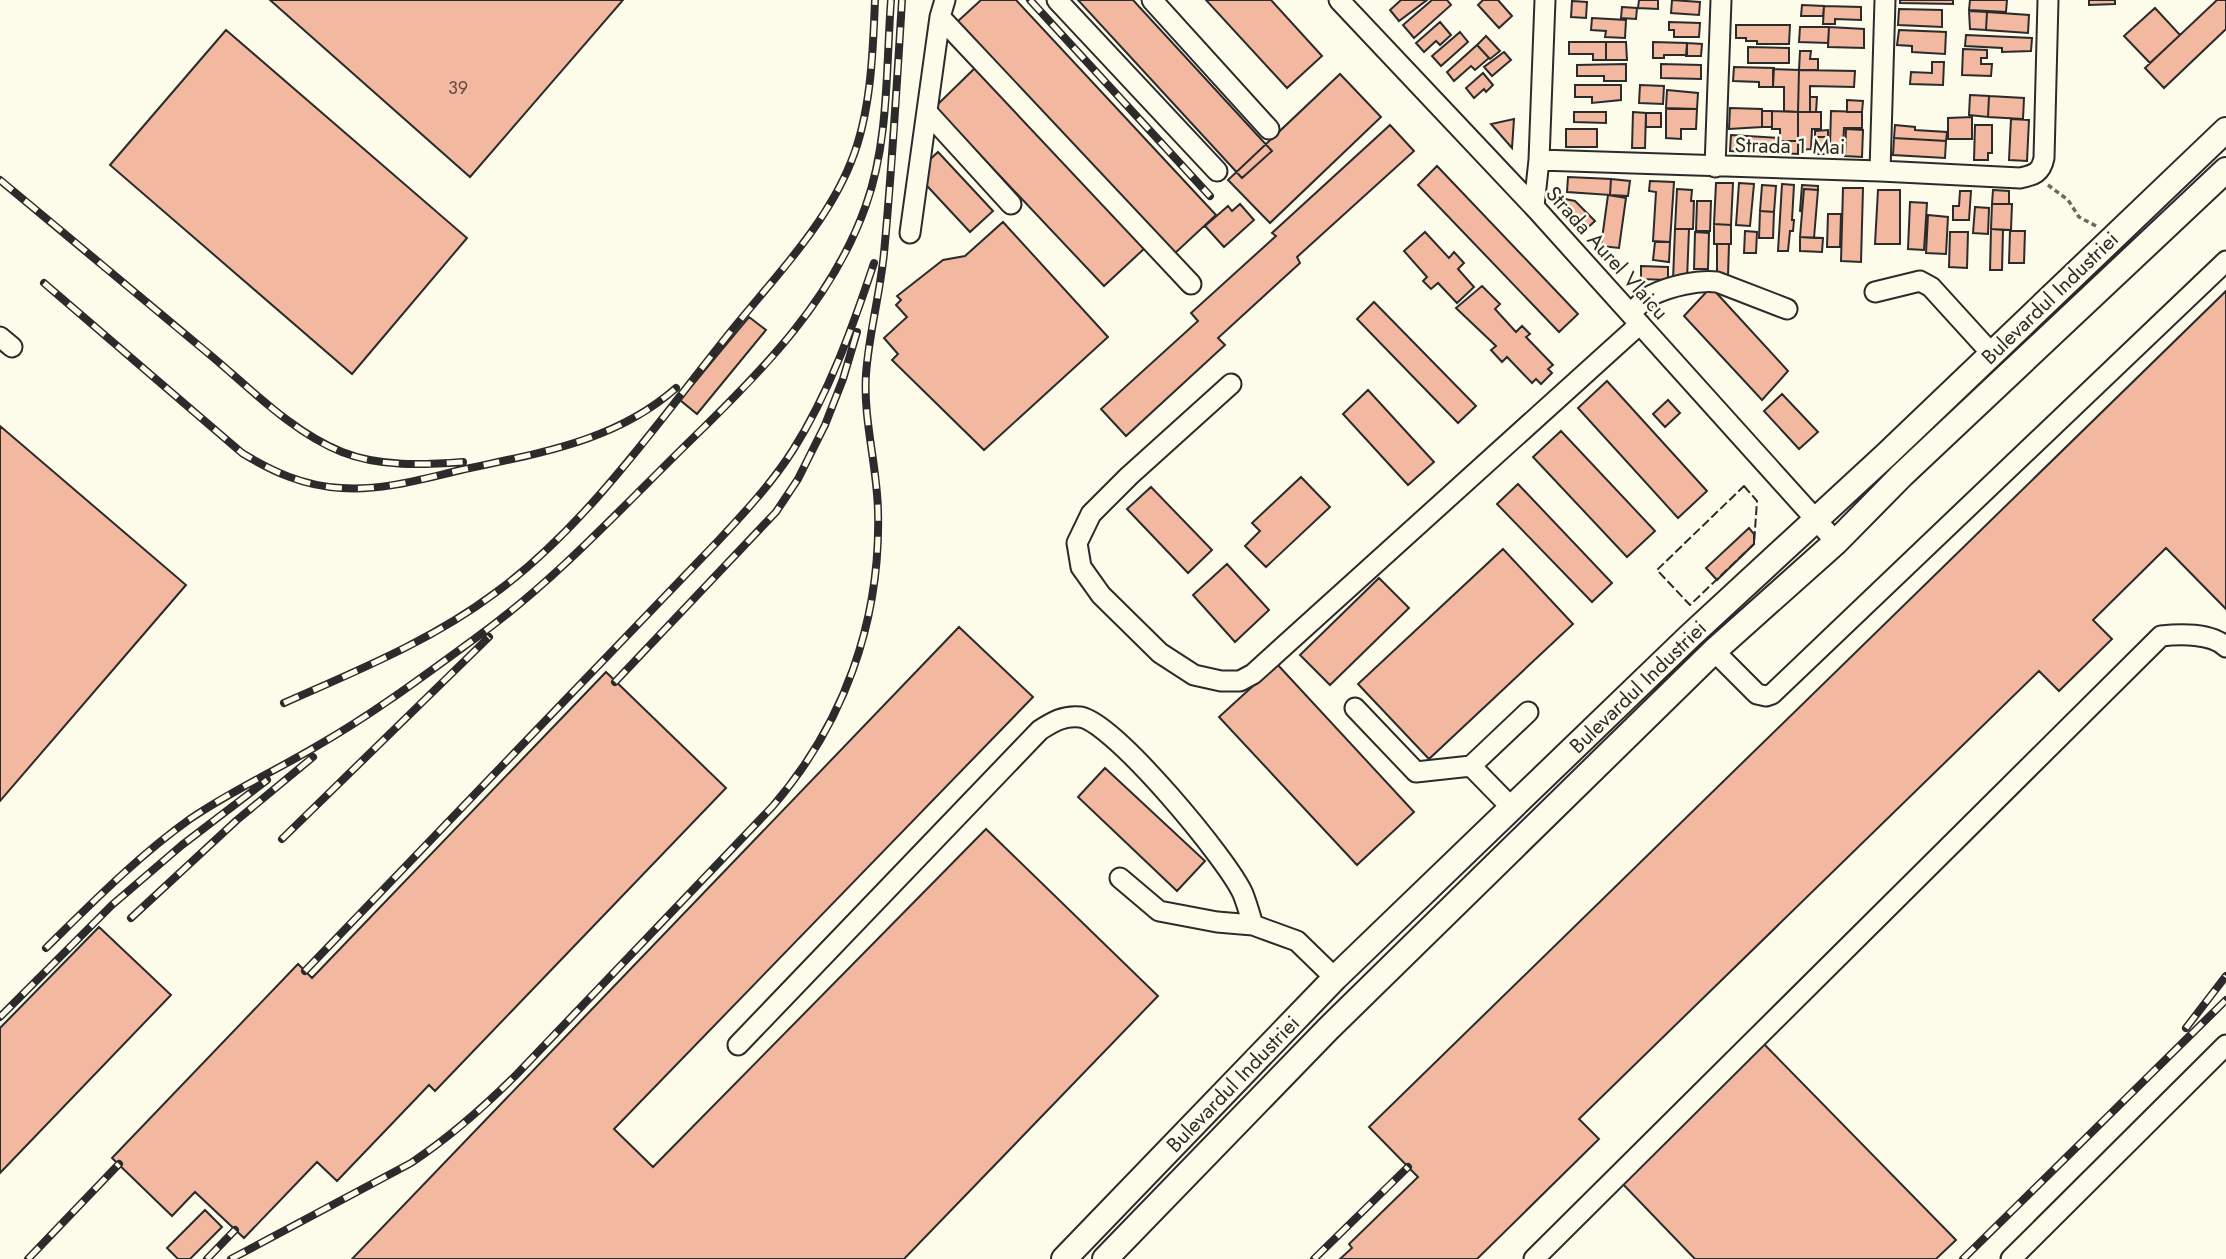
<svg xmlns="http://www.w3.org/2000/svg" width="2226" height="1259" font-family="Jost,sans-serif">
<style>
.building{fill:#f2b8a0;stroke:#2b2b2b;stroke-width:2}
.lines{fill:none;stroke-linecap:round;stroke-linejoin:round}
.minor-casing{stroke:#2b2b2b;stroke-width:23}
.major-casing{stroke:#2b2b2b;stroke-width:28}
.path{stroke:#6a6964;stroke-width:3.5;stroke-dasharray:5 3.5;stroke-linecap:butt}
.minor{stroke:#fdfbea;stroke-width:19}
.major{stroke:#fdfbea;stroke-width:24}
.rail-casing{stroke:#2b2b2b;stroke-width:8}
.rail{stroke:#fdfbea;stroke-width:5;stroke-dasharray:16;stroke-linecap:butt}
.fence{stroke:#2b2b2b;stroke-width:2;stroke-dasharray:9 3.5;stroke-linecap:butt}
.labels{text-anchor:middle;stroke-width:5;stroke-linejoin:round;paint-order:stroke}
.number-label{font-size:18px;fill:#5d4e48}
.street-label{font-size:21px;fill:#2b2b2b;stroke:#fdfbea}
</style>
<rect width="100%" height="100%" fill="#fdfbea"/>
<path class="building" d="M270,0H623L470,177Z
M981,0H1016L1216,215L1173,255L957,22Z
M1078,0H1133L1272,151L1242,178Z
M1206,0H1271L1322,56L1287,88Z
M1401,0H1427L1399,21L1390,10Z
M1432,0H1447L1451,5L1414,38L1403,25Z
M1483,0H1498L1512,16L1499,28L1478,5Z
M1639,0H1658V9L1638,8Z
M1672,0L1700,2L1699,15L1671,13Z
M1900,0H1953V4L1900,3Z
M1970,0H2007L2006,12L1969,10Z
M2089,0H2115V4L2089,5Z
M2217,0H2226V29L2164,88L2145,68Z
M1572,1L1587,2L1586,18L1571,17Z
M1802,5L1824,6L1823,16H1801Z
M1824,6L1861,7V20L1835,19V24H1823Z
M1622,7L1637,8L1636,19L1621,18Z
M2155,8L2180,35L2150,63L2124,36Z
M1899,9L1942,10V27L1898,25Z
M1969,11L1987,12L1986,30L1970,29Z
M1987,12L2029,15L2028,33L1986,30Z
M1592,18L1626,20L1625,38L1605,37L1606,31L1591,30Z
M1440,22L1451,35L1440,45L1436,41L1424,52L1416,43Z
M1669,22L1700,23L1699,37H1674V30H1669Z
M1736,25H1790L1789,44H1757V41H1746V38H1736Z
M1800,27H1829L1828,43L1799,42Z
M1829,27L1864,29V48L1828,47Z
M226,30L467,238L352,374L110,165Z
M1899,30L1946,32L1945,54L1912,52V46L1897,45Z
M1460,32L1468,42L1441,66L1432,56Z
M1966,35L2032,38L2031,51L2002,52V48L1965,46Z
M1486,36L1500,51L1490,59L1477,45Z
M1569,42H1606V60H1593V54H1569Z
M1606,42H1626L1627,60H1606Z
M1653,42L1687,43V55H1664V58H1653Z
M1687,43L1702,44L1701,56H1686Z
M1477,45L1489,58L1475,70L1471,66L1454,81L1447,72Z
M1748,47L1789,48V63H1748Z
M1963,49L1987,50V58H1981V64H1992L1991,76L1962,75Z
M1800,51H1811L1810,59H1818V70H1799Z
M1504,52L1511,60L1492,76L1484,67Z
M1932,62H1944L1943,85L1910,84L1911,72L1932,73Z
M1626,64V81H1604V76H1577V65Z
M1661,64L1701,65V79L1661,78Z
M976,67L1146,247L1104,286L935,107Z
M1734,67L1774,68L1773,87H1759V82L1733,81Z
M1773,69L1799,70L1798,112L1784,111V87H1773Z
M1799,70L1855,71L1854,87L1810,86V112H1798Z
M1483,73L1493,85L1486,92L1484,89L1474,98L1466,88Z
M1340,74L1381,117L1270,223L1228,180Z
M1575,85H1621V100L1592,103V97H1575Z
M1640,85L1664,86L1663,104L1639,103Z
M1667,90L1698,93L1697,109L1666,108Z
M1970,95L1989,96L1988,117L1969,115Z
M1989,96L2024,98L2023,119L1988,117Z
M1810,97H1817L1816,112H1810Z
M1847,100L1863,101L1862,112H1847Z
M1730,108L1762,109V127L1729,129Z
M1666,109H1697L1696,129H1681V139L1666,138Z
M1762,111H1772V127H1762Z
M1772,111L1798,112V141H1780V129H1772Z
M1831,111L1862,112V128H1844L1843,146L1830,145Z
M1574,112H1606V123L1574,122Z
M1633,112L1646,113L1645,148H1632Z
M1798,112H1821V129H1812L1811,149L1798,150Z
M1646,113H1661V127H1646Z
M1972,117V139H1948V118Z
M1514,119L1512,148L1491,124Z
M2011,119L2029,120L2027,161L2009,160Z
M1390,125L1414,151L1297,257L1300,263L1218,338L1225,345L1126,436L1101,409L1198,321L1191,313L1276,236L1272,233Z
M1895,125L1915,127V130L1947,132L1946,141L1894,138Z
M1975,125H1992V153H1988V160H1974Z
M1566,129H1597V147H1566Z
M1846,129L1863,130L1862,157L1845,156Z
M1828,130V137H1815V131Z
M1731,135L1780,138V153L1730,151Z
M1817,137H1828V154H1817Z
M1894,138L1946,141L1945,158L1893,155Z
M1780,141H1798V154L1780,153Z
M938,152L993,211L970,232L915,173Z
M1437,166L1578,314L1559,332L1418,185Z
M1568,177L1611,179L1610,195L1567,192Z
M1611,179L1630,181L1628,196L1610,195Z
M1650,181L1674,182L1670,242L1653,241L1656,192L1649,191Z
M1716,183H1733L1731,225L1714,224Z
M1739,183L1754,184L1750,226L1736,225Z
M1782,184L1794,185L1792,220H1794L1793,231H1790L1788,251H1778Z
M1762,185L1776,186L1774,212L1760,211Z
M1802,185L1818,186V190L1804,189L1802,212L1800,211Z
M1843,188H1863L1861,262L1841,261Z
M1677,189L1692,190L1691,201H1694L1693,229H1675Z
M1804,189L1818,190L1814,238L1800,237Z
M1878,190H1900V244H1875Z
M1993,190L2009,191V204H1992Z
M1960,191H1971L1969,220H1953V206H1959Z
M1608,195L1626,198L1619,248L1601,246Z
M1565,199L1575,201L1595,221L1584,231L1564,209Z
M1697,201H1711L1710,231H1696Z
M1910,202L1927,203L1924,250L1908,249Z
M1240,204L1254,220L1224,247L1205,226L1228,206L1232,211Z
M1992,204H2012L2011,230L1991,229Z
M1975,207L1989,208L1988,234L1973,233Z
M1760,211L1774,212L1773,238H1759Z
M1828,214H1841L1840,247H1827Z
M1928,215L1948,217L1946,254L1926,253Z
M1003,222L1108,337L984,450L892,360L898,354L884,338L907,317L896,305L901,300L897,296L943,260L965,256Z
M1714,224L1731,225V244H1714Z
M1675,229H1689L1687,280H1673Z
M1991,229L2003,230L2002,270H1990Z
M1745,231L1757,232L1756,253H1744Z
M2010,231H2025L2024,263H2009Z
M1425,232L1449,258L1454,252L1464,263L1458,269L1474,287L1457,303L1438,283L1431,289L1423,281L1427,277L1404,251Z
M1695,232L1709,233L1708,269H1694Z
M1950,232H1968L1967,268L1949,267Z
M1800,237L1823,238L1822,252L1800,251Z
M1655,242H1670L1669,262L1653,260Z
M1717,244H1729L1728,276H1717Z
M1641,266L1668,267V280L1641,279Z
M1482,286L1500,304L1495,309L1516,332L1522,326L1530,334L1526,337L1553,365L1548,369L1552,373L1541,384L1536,379L1532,383L1507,357L1502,362L1491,350L1496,346L1456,308Z
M1711,287L1788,371L1762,400L1684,316Z
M2226,291V609L2166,548L2093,620L2112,639L2059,691L2039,671L1579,1119L1599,1139L1477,1259H1340L1352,1248L1349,1244L1418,1177L1369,1127Z
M1374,302L1476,406L1458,423L1357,319Z
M749,317L766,330L697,414L680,400Z
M1607,381L1707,491L1678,518L1578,408Z
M1368,390L1434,462L1408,485L1343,414Z
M1782,394L1818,432L1799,449L1764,411Z
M1668,400L1680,413L1665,427L1653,414Z
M0,426L186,585L0,801Z
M1561,431L1655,531L1627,557L1533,457Z
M1301,477L1330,507L1266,567L1245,546L1260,531L1252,523Z
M1518,484L1612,583L1592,602L1497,504Z
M1151,487L1212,550L1188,573L1127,509Z
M1749,528L1754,534V544L1717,580L1706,568Z
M1503,549L1573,624L1429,759L1358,684Z
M1227,564L1269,610L1235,642L1193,595Z
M1379,578L1409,608L1330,685L1300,655Z
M959,627L1033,697L614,1129L653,1167L986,829L1158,996L904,1259H352Z
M1277,664L1414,812L1357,865L1219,717Z
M606,672L726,788L435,1091L429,1085L337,1181L317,1162L244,1238L195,1192L172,1216L112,1158L298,964L312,978Z
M1105,768L1205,861L1177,891L1078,797Z
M99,927L171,995L0,1173V1028Z
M1760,1040L1956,1240L1936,1259H1695L1617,1178Z
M205,1210L222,1227L190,1259H178L167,1248Z"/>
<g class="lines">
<defs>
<path id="minor" d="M1057,0L1217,171
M1152,0L1269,129
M1339,0L1537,210L1836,542
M940,17L1191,284
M927,112L1011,204
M1539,160L1880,171L2020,178C2034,175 2041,173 2044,158L2048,0
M1715,167L1721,0
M1880,171L1885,0
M1534,206L1539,160L1545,0
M910,233L940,17L945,0
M1875,292L1920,281L1931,287L1992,354
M1631,313C1637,307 1644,299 1652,295C1671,286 1697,280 1717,282L1787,309
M0,337L12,347
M1231,384L1129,476L1091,514L1077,543L1081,567L1101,595L1160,653L1194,675L1221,681H1240L1253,674L1640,324
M1714,651L1757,694L1766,696L1772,694L2226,261
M1355,708L1416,772L1471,766L1512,808
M1471,766L1528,712
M1120,878L1159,911L1217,922L1253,925L1297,941L1335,978
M738,1045L1040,730C1053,722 1064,715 1080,717C1113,721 1229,861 1243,894C1247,904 1250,915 1253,925
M1534,1259L2161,636C2180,634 2212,633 2226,647
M2011,1259L2226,1045"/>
<path id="major" d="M1064,1259L1335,978L1690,636L1886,455L2226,130
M1105,1259L1328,1029L1714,651L1836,542L1902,475L2226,170"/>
</defs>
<use href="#minor" class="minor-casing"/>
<use href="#major" class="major-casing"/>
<path class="path" d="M2048,185L2068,200L2079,217L2096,226"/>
<use href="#minor" class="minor"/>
<use href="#major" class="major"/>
<defs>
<path id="rail" d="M1030,0L1210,196
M0,180C70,238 139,296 209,354C250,388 292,432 342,452C380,467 423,465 463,462
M44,283L242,453C273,472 304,486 341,488C382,491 422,479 461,470C538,453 615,442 676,388
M615,682L776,512L798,479L825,425L843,379L857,332
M284,703C356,671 431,641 495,593C587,526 661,418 732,330C774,278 826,225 851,162C871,113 873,52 875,0
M282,839L489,637
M131,918L237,820L313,757
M46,948C92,903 138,856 190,819C231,791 275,771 317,746C373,714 425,675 477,637C556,580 623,506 693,438C763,370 833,299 866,205C889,141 886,67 891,0
M305,971L718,541C745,512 772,483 793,450C829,393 853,326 874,263
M0,1017L112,905L182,845L267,780
M2186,1028L2226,976
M28,1259L119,1164
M207,1259L235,1230
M231,1259L411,1163C450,1137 484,1107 517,1074L772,807C844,724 881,621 878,511C877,464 863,420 866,374C869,333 880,294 884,253C892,169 897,84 902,0
M1314,1259L1408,1167
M1963,1259L2226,1000"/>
</defs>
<use href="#rail" class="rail-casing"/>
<use href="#rail" class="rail"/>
<path class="fence" d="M1744,486L1757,501L1754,544L1690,605L1657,570Z"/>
</g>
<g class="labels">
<g class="number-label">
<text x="458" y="94">39</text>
</g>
<g class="street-label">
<text transform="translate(1790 146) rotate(1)" y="7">Strada 1 Mai</text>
<text transform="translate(1607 253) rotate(48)" y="7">Strada Aurel Vlaicu</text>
<text transform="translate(2050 298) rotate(-44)" y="7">Bulevardul Industriei</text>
<text transform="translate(1638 687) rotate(-44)" y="7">Bulevardul Industriei</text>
<text transform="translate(1233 1084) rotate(-46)" y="7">Bulevardul Industriei</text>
</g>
</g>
</svg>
